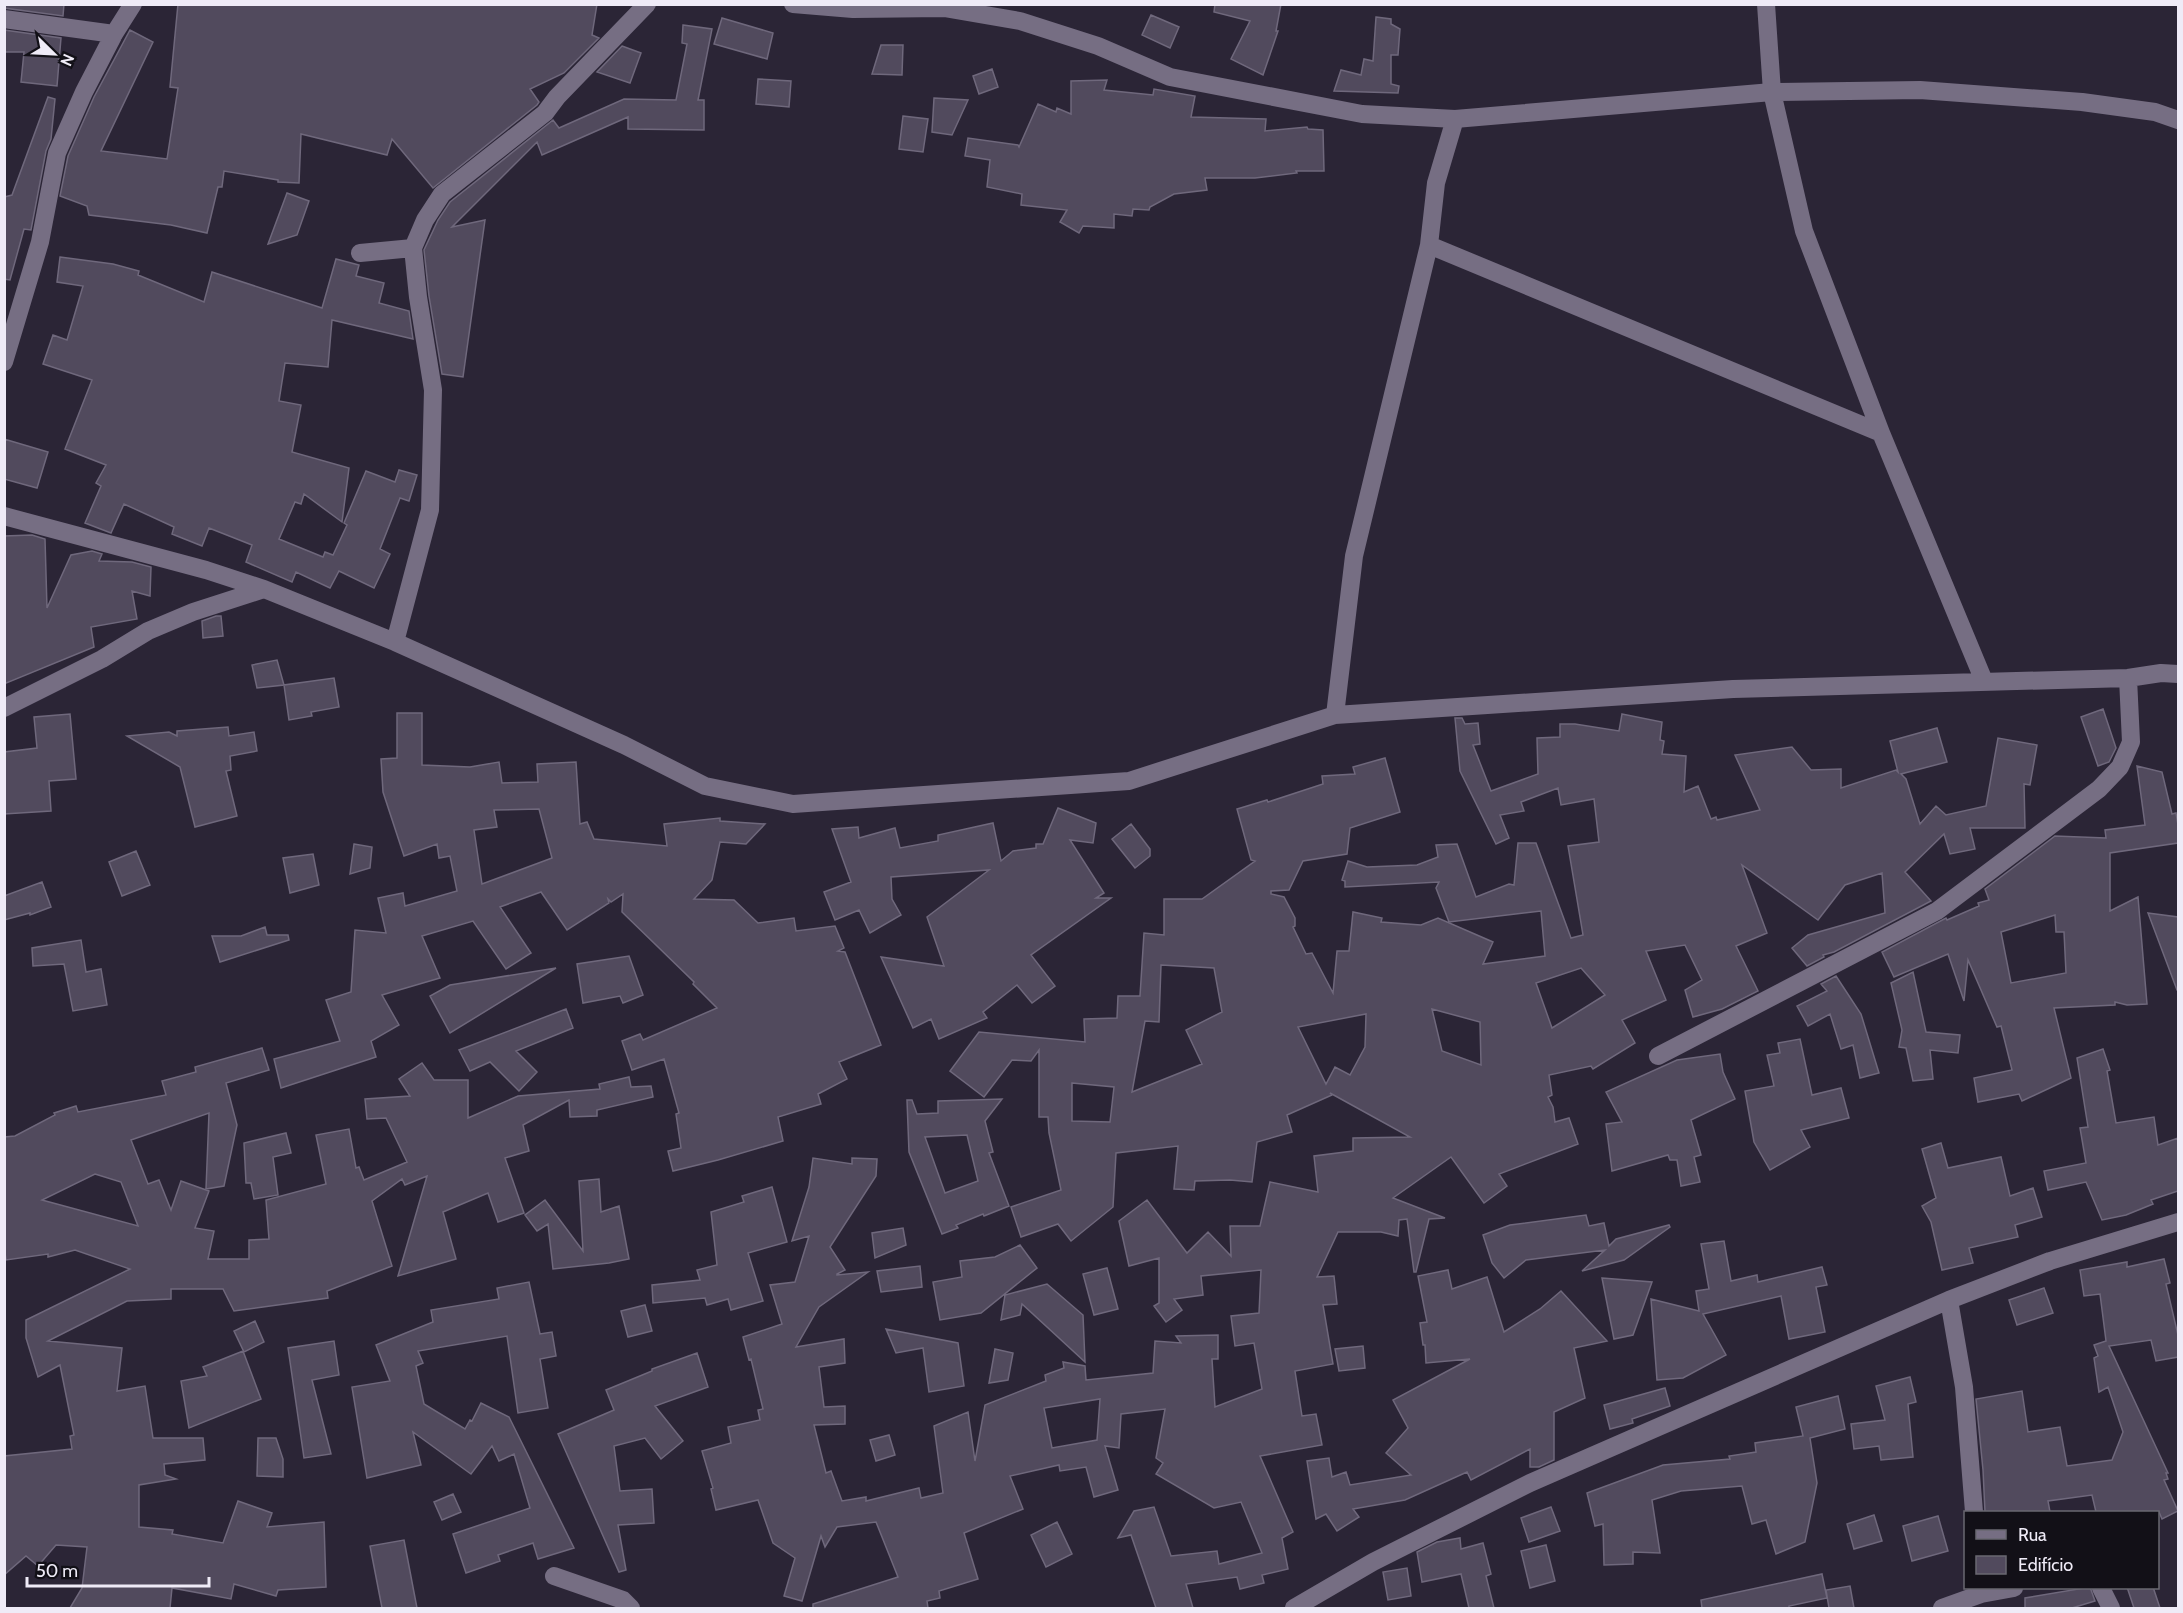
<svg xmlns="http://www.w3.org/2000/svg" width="2183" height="1613" font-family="Cabin,sans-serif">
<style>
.building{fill:#514a5d;stroke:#6f687c;stroke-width:1.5;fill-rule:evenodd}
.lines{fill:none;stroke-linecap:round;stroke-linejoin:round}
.minor{stroke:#766e83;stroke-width:18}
</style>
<rect width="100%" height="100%" fill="#2b2536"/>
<path class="building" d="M4,4H64L63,16L4,8Z
M178,4H597L592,35L599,38L564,73L530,89L539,102L537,105L433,188L392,139L387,155L301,134L299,183L278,182V180L224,171L222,187H218L207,233L171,225L89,215L87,206L60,196L68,156L94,97L130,30L153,42L101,151L167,159L178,88L170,87Z
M1215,4H1281L1276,31H1278L1263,75L1231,59L1250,21L1214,12Z
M1151,15L1179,27L1170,48L1142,35Z
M1376,17L1391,19V24L1400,29L1398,55H1391V84L1399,86L1398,93L1334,91L1341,70L1361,75L1364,59L1373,61Z
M722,18L773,33L767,59L714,44Z
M683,25L712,29L698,100H704V130L628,129V117L542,155L537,142L452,227L485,220L463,377L442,374L429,296L424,250L438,220L450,202L553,120L559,128L624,99L676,100L687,44L682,43Z
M4,30L61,38L57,86L21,82L24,52H4Z
M881,45H903L902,75L872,74Z
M622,46L641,53L630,83L597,72Z
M992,69L998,87L979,94L973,76Z
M758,79L791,81L789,107L756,104Z
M1107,80L1104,90L1153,95L1154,89L1195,96L1191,117L1266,119L1265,131L1307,127L1308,129L1323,130L1324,171H1296L1297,173L1255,178H1205L1207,190L1174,194L1150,207L1149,210L1133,209L1132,216L1114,214V228L1083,226L1079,233L1060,222L1067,210L1021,205L1022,194L987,187L990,160L965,156L968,138L1018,145L1019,147L1038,104L1056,112L1057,108L1071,114V81Z
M48,97L55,99L51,139L46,151L31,230L24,229L10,280L4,279V197L12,195Z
M934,98L968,100L952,135L932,132Z
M903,116L928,119L923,152L899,149Z
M287,193L309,201L297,235L268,244Z
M60,257L113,264L139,271L138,275L204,302L212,272L322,308L336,259L359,265L356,276L384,283L379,303L409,311L413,339L332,320L328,367L285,363L279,401L301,405L292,452L349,468L342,522L304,494L301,504L295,502L279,539L323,557L325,552L333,555L347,525L344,523L366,471L395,482L399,470L417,475L409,501L400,498L380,549L390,554L374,588L339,571L330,588L296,572L292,582L246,562L252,545L209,528L202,546L172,534L174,527L124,504L111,533L85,523L101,486L96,483L106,465L65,449L92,380L43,364L53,335L67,340L83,286L57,282Z
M4,439L48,452L37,488L4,479Z
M32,535L45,539L47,608L71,555L92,551L102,554L99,561L132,562L151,567L150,596L132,591L137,619L91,627L94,647L4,684V536Z
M216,616H221L223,636L203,638L202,621Z
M277,660L284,685L257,688L252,665Z
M334,678L339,707L311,712L312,716L289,720L284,685Z
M2103,709L2116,748L2109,762L2098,766L2081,717Z
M397,713H422V765L470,767L499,762L502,783L538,782L537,764L576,762L580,824L587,822L594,839L667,846L664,824L720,818V821L765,824L746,844L720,842L712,880L694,899L734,900L758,923L794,918L796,931L835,926L844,948L838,951L845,952L881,1045L839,1062L847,1079L818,1094L821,1104L778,1117L783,1141L718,1160L673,1171L668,1151L681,1148L676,1114L679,1113L664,1059L632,1070L622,1041L640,1034L643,1040L717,1008L693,984L694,982L622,912L623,894L611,902L608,899L609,903L567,930L541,892L500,907L531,953L506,969L473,921L422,936L440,978L382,995L399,1025L371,1041L376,1057L281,1088L274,1059L340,1041L326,1000L351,992L355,930L386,933L378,898L403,893L405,906L457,891L450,856L439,858L437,844L404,856L383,792L381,759L397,758ZM539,809L552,858L482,884L474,830L497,827L494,810Z
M70,714L76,779L49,781L51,811L4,814V752L37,748L34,717Z
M1622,714L1662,722L1660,740L1664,741L1662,754L1686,756L1684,792L1698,786L1711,819L1716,817L1717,820L1760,810L1735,755L1792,747L1811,770L1841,769V788L1896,770L1898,772L1890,741L1937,728L1947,762L1901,774L1906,779L1920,824L1936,806L1946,815L1986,806L1998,738L2037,745L2030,785L2024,784L2025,828H1970L1975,849L1950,854L1944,834L1905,872L1931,901L1834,952L1823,955L1824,957L1807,966L1792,948L1808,935L1885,913L1882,873L1845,885L1818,920L1742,865L1767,933L1736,946L1758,991L1722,1009L1693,1017L1685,990L1702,980L1685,945L1646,951L1666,1000L1622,1020L1635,1043L1593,1069L1591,1066L1549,1075L1552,1095L1548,1097L1553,1107L1555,1122L1569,1118L1578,1144L1499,1174L1507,1186L1484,1203L1451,1157L1393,1198L1445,1218L1429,1219L1416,1272H1414L1407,1219L1399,1220L1398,1236L1381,1232H1338L1317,1277L1334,1276L1337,1304L1323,1305L1333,1364L1295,1371L1302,1416L1316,1414L1322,1445L1260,1456L1293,1532L1282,1538L1288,1569L1262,1575L1264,1583L1240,1589L1237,1577L1186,1584L1193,1608H1156L1131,1535L1118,1538L1134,1511L1154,1507L1171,1556L1217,1551L1219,1564L1262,1553L1241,1502L1214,1508L1156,1474L1163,1463L1156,1458L1165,1409L1121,1414L1119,1448L1105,1446L1118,1490L1094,1497L1086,1467L1060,1471L1059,1465L1010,1476L1023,1509L964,1533L978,1579L939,1591L940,1598L927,1601L928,1608H813V1604L898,1577L876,1522L837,1527L825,1547L821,1536L802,1601L784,1596L795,1558L773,1543L758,1500L716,1510L711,1489L713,1488L702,1451L731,1443L728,1427L760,1420L758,1410L763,1409L751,1359L749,1360L743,1337L782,1324L770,1285L795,1282L809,1236L792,1241L809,1187L813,1158L852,1164V1158L877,1159L876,1176L830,1247L845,1270L837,1274V1275L868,1272L819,1307L796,1347L844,1339L845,1363L819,1367L824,1407L845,1406V1424L814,1425L826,1473L831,1471L842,1501L866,1497V1501L919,1488L921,1498L943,1493L934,1426L968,1412L975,1461L985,1405L1046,1381L1045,1375L1064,1368L1063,1362L1085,1366L1086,1380L1153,1373L1155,1341L1181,1343L1176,1336L1218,1335V1359H1212L1215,1407L1262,1389L1254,1343L1235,1346L1231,1316L1259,1313L1261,1270L1201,1276L1203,1295L1174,1299L1182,1310L1166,1322L1154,1306L1159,1303V1258L1129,1266L1119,1221L1147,1200L1187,1253L1208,1232L1231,1256L1230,1226H1260L1270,1182L1318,1192L1314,1156L1353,1151V1138L1410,1137L1330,1093L1332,1095L1287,1115L1292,1132L1257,1142L1252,1182L1230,1180L1195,1181L1194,1190L1174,1189L1178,1146L1116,1153L1113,1207L1071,1241L1058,1224L1021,1237L1011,1207L1061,1190L1049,1133L1048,1117H1039V1050L1031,1061L1012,1060L984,1097L950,1071L979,1032L1085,1042L1084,1019L1117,1018L1118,996H1140L1144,933L1164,935V899H1202L1255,861L1251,860L1237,809L1267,800L1268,802L1323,784L1322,776L1355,774L1353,767L1385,758L1400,812L1350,828L1347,854L1303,861L1289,890L1271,891V894L1284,897L1295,918V926L1293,927L1306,954L1312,953L1333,993L1337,951H1349L1353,912L1382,918L1381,922L1421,925L1438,918L1493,942L1483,964L1545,956L1541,911L1449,922L1436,888L1439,882L1345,887V881L1342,880L1348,861L1367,867L1417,865L1438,857L1436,845L1457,844L1476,897L1509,884L1514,885L1518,843H1536L1571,938L1583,935L1568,846L1599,842L1594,799L1561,805L1558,788L1521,802L1524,811L1500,815L1509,838L1496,844L1460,771L1455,718H1462L1465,724L1478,723L1480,744L1473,745L1491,791L1538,774L1537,738L1560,737V724H1575L1619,731ZM1161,965L1214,968L1222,1012L1186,1030L1202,1064L1132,1092L1145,1021L1159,1022ZM1581,968L1605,995L1552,1028L1536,983ZM1432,1009L1480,1022L1481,1065L1442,1051ZM1366,1014L1365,1047L1350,1075L1335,1067L1326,1084L1298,1027ZM1072,1083L1114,1087L1110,1122L1072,1121ZM1100,1399L1097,1440L1052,1448L1044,1408Z
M228,727L229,736L254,732L257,751L230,756L231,770L226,771L237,816L195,827L180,767L127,736L169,732L177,736V731Z
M2137,766L2162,772L2172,814L2176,813L2178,825V843L2110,853V911L2138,897L2147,1004L2127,1005L2115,1002V1005L2054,1008L2071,1078L2022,1101L2019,1094L1978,1102L1974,1078L2012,1070L2001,1026L1997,1027L1968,960L1964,1001L1948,954L1894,977L1882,952L1946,918L1947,920L1979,906L1978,903L1989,900L1985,889L2055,836L2106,838L2105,830L2145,825ZM2055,915L2056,932H2064L2066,973L2011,983L2001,932Z
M1058,808L1096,823L1093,843L1070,840L1104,893L1096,898H1111L1031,955L1055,986L1032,1003L1017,985L983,1012L987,1018L939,1039L931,1019L913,1028L881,957L944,966L927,917L989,870L891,877L892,899L901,915L870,933L859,910L835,920L824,892L851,882L832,829L858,827L859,838L895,828L900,848L938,841V835L993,823L1001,861L1013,851L1036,848V844H1043Z
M1131,824L1150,849V856L1135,868L1112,839Z
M354,844L372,847L370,868L350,874Z
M136,851L150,885L122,896L109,862Z
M313,854L319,885L290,893L283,858Z
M42,882L51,907L30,915V913L4,920V896Z
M2148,913L2178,917V990H2177Z
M265,927L267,935H288L289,940L220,962L212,936H241Z
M81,940L86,972L101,969L107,1005L73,1011L64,964L33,966L32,948Z
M629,956L643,995L623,1003L620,996L583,1003L577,964Z
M556,968L450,1033L430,996L450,985Z
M1913,972L1926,1032L1960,1035L1958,1053L1930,1050L1933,1079L1913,1081L1906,1048L1899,1047L1902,1030L1891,983Z
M1836,976L1861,1014L1879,1073L1860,1078L1853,1045L1841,1049L1830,1014L1808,1026L1797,1006L1827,991L1821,984Z
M566,1009L573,1028L516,1051L537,1072L519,1091L490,1062L470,1071L459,1050Z
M1800,1039L1812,1095L1841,1088L1849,1118L1801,1130L1810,1147L1770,1170L1754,1142L1745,1091L1774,1086L1767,1055L1780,1053L1778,1043Z
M262,1048L269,1070L226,1083L237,1125L224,1186L206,1189L209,1113L131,1140L148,1184L159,1180L171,1210L181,1181L209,1191L195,1228L214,1231L208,1259H249V1240L269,1239L266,1200L326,1184L316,1135L349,1129L356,1168L359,1167L364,1180L407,1162L386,1118L367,1119L365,1099L410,1096L399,1079L422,1063L434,1080H468V1118L518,1096L600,1089L599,1084L629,1077L631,1087L651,1086L653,1097L597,1110V1116L570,1117L569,1100L523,1125L529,1151L505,1158L524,1213L498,1222L488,1193L443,1212L456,1259L398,1276L427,1176L405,1185L402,1179L372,1201L392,1266L327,1291L328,1298L234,1311L223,1289H171V1299L127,1301L48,1341L122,1348L117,1391L145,1386L153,1438H203L205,1460L164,1464L165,1475L176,1479L139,1485V1527L173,1530L172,1534L223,1543L238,1501L272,1513L267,1527L324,1522L326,1587L278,1590L276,1596L234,1584L231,1599L172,1588L170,1608H70L82,1588L87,1547L56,1545L38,1566L26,1556L4,1575V1456L72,1449L70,1436L74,1435L60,1365L38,1377L26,1338V1320L130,1269L75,1250L48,1257V1254L6,1260L4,1246V1137L15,1136L55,1115L54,1113L76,1106L78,1112L166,1095L162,1081L196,1072L195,1067ZM95,1174L121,1182L138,1226L42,1200Z
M2103,1049L2110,1070L2107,1071L2116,1123L2154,1117L2158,1145L2178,1138V1191L2151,1200L2153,1204L2126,1215L2102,1220L2086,1182L2048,1190L2044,1171L2086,1163L2080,1128L2088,1127L2077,1058Z
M1720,1054L1723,1072L1735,1099L1691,1120L1701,1155L1694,1157L1700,1182L1681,1186L1677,1160H1670L1668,1155L1612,1171L1606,1124L1622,1122L1606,1092L1677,1060Z
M1002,1099L985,1121L993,1152L989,1153L1009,1206L984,1216L983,1214L956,1225L958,1228L942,1234L909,1152L907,1100H912L917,1114L938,1113V1101ZM967,1135L978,1181L945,1193L925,1137Z
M286,1133L291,1153L273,1157L278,1195L254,1199L251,1183H246L244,1143Z
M1941,1143L1948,1168L2001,1157L2010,1196L2033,1188L2042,1217L2015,1225L2018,1237L1969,1248L1973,1263L1942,1270L1931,1222L1922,1206L1936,1198L1922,1149Z
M599,1179L601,1212L619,1206L629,1259L609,1263L553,1269L548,1224L537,1231L525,1215L545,1200L583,1251L579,1181Z
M772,1187L787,1242L748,1253L763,1301L731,1310L728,1299L707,1305L705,1298L653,1303L652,1285L700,1280L697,1270L717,1265L711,1212L744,1202L742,1196Z
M1586,1215L1589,1226L1604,1223L1609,1246L1616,1239L1669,1225L1670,1227L1624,1260L1582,1271L1605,1250L1526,1260L1504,1278L1492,1263L1483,1235L1510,1225Z
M903,1228L906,1245L875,1258L872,1233Z
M1724,1241L1731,1281L1757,1275L1758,1282L1822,1267L1827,1285L1816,1287L1825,1332L1789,1339L1781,1296L1703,1314L1726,1355L1683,1378L1657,1380L1651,1299L1699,1311L1696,1291L1709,1289L1701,1244Z
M1020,1245L1037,1268L981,1313L940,1320L933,1282L962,1277L960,1261L995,1257Z
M2164,1259L2170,1283L2166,1284L2178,1335V1357L2156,1361L2151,1340L2109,1346L2168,1473H2166L2168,1479L2164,1480L2178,1511L2162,1519L2159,1512H2096L2092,1495L2048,1501L2050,1512H1985L1983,1470L1976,1399L2022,1391L2028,1432L2060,1427L2067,1466L2112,1460L2123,1432L2108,1387L2099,1392L2094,1358L2098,1356L2094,1345L2106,1341L2100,1294L2084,1296L2080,1270L2127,1262V1267Z
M920,1266L922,1287L881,1292L877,1271Z
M1107,1268L1118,1309L1094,1315L1083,1274Z
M1448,1270L1452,1289L1487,1277L1504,1332L1540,1309L1561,1291L1607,1341L1574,1348L1585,1398L1554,1412V1460L1539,1467H1530V1449L1471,1480L1467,1472L1405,1500L1353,1509L1359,1517L1337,1531L1326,1514L1316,1519L1307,1461L1329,1458L1332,1477L1346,1472L1350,1485L1411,1475L1386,1453L1408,1428L1393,1400L1470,1359L1426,1363L1425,1345H1423L1420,1323L1427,1322L1418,1276Z
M1602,1278L1652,1282L1633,1335L1614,1339Z
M529,1282L540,1334L552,1332L556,1356L540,1359L548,1408L518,1413L507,1336L418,1351L423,1363L416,1366L424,1404L465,1429L470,1420L472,1421L481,1403L509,1417L574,1548L538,1559L533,1543L498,1555L500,1561L466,1573L453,1534L530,1508L514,1454L499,1461L492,1446L471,1474L413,1432L421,1465L367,1478L352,1387L390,1381L376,1345L433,1322L431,1310L499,1299L497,1288Z
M1047,1284L1083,1315L1085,1362L1022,1304L1020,1315L1001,1320L1005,1295Z
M2044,1288L2053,1313L2017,1325L2009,1300Z
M645,1305L652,1331L628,1337L621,1311Z
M255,1321L264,1342L244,1352L234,1331Z
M886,1329L958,1343L964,1386L929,1392L923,1348L896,1353Z
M334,1341L339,1375L312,1380L331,1454L304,1458L288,1348Z
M1363,1346L1365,1368L1339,1371L1335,1349Z
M995,1349L1013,1353L1008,1380L989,1383Z
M243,1351L261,1399L189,1428L181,1381L207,1376L203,1367Z
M697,1353L708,1387L655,1406L683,1441L661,1459L645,1438L614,1446L620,1491L652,1489L654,1523L618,1525L626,1570L619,1572L558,1434L614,1410L606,1390L652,1371V1369Z
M1910,1377L1916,1402L1908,1404L1913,1457L1881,1460L1879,1446L1854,1449L1851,1424L1885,1420L1876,1386Z
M1665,1388L1670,1406L1632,1419L1633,1423L1610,1429L1604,1405Z
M1838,1396L1845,1429L1810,1438L1817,1483L1805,1542L1776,1554L1766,1520L1752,1524L1742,1486L1681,1491L1652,1500L1660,1553L1633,1552V1564L1604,1565L1603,1524L1595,1526L1587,1493L1663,1465L1730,1459L1729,1456L1756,1452L1755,1443L1803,1436L1796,1407Z
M889,1435L895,1455L876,1461L870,1440Z
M258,1438H276L283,1459V1477L257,1476Z
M453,1494L461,1512L442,1520L434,1502Z
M1551,1507L1560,1531L1529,1542L1521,1518Z
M1874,1515L1882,1541L1854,1549L1847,1524Z
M1938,1516L1948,1551L1912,1561L1903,1526Z
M1057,1522L1072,1554L1046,1567L1031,1535Z
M1460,1538L1461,1549L1483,1543L1491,1574L1486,1576L1494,1608H1469L1461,1574L1422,1582L1417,1552L1437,1542Z
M404,1540L417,1608H382L370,1546Z
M1546,1545L1555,1581L1530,1588L1521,1551Z
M1407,1568L1411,1596L1388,1600L1383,1572Z
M1822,1574L1827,1598L1789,1606V1608H1702L1701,1600Z
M1850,1586L1854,1608H1829L1826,1590Z
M2090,1587L2095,1601L2072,1608H2025V1598Z
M2127,1587H2153L2160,1608H2134Z"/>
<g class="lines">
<path class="minor" d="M793,4L853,9L944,8L1020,21L1098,46L1170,77L1362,114L1455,119L1772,92L1920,90L2082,102L2155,112L2178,120
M1766,4L1772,92L1804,231L1881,433
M4,19L114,34
M1429,245L1881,433L1984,681
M360,253L413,248
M4,362L40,242L57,153L84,92L114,34L133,4
M4,516L206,570L264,589L395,642L624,745L705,786L793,804L1129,781L1335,715L1733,689L2128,678L2161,673L2178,674
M395,642L430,510L433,390L418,297L413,248L425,220L442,194L545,113L557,97L647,4
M4,708L102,659L148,631L193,612L264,589
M1335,715L1354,556L1429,245L1436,183L1455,119
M1658,1056L1937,911L2099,789L2120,767L2131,742L2128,678
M1949,1300L1964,1387L1974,1512
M554,1576L623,1600L631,1608
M2101,1588L2111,1608
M1294,1608L1373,1562L1530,1483L1949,1300L2050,1261L2178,1222
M1942,1608L1981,1594L2014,1588"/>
</g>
<rect width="2183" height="1613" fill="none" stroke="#efebf7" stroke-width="12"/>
<rect x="1964" y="1511" width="195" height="78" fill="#121017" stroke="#6a6871" stroke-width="1.5"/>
<rect x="1976" y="1530" width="30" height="9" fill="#766e83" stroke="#6a6871" stroke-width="1.5"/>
<text x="2018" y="1541" font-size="18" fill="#efebf7">Rua</text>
<rect x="1976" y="1556" width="30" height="18" fill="#514a5d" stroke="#6a6871" stroke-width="1.5"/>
<text x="2018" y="1571" font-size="18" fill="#efebf7">Edifício</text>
<g transform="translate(54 54) rotate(114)" stroke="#121017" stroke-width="4.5" paint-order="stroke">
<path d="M0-4.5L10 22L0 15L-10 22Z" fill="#efebf7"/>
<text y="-9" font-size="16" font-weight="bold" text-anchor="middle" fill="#efebf7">N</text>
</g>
<path d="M27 1577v9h182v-9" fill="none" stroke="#efebf7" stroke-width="3"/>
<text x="36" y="1577" font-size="18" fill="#efebf7" stroke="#121017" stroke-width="4.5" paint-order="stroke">50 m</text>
</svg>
